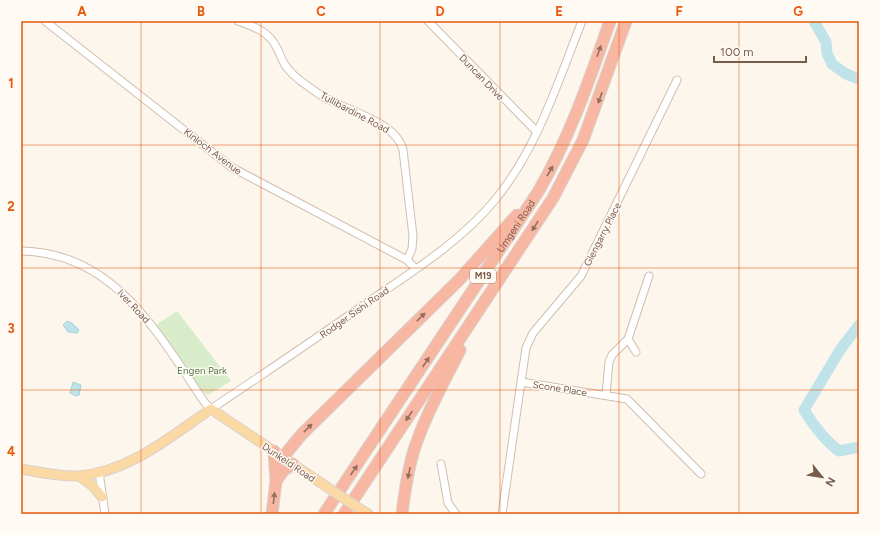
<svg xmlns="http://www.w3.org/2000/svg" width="880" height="535" font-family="Figtree,sans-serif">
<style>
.green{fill:#d8ecc9}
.water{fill:#bfe3e8;stroke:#a5d3da}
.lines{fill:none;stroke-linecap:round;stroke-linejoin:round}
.river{stroke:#bfe3e8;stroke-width:11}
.minor-casing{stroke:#d1beb0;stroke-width:9}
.major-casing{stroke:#dad1cd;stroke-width:11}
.highway-casing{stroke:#dad1cd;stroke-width:13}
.minor{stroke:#fff;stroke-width:7}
.major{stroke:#fbd9a5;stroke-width:9}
.highway{stroke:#f7b7a3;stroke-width:11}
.major-bridge-casing{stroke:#dad1cd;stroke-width:11;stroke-linecap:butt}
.major-bridge{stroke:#fbd9a5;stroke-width:9}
.oneway{fill:#936e5e}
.grid{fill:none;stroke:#e8590c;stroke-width:1;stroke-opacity:0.55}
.labels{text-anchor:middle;stroke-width:3;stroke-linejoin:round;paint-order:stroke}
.shield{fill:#fffaf3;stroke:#a28b7f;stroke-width:1}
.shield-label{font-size:9px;font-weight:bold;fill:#7a5c4d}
.street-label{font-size:10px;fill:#7a5c4d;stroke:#fffaf3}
.park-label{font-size:10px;fill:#537a41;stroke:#fffaf3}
.neatline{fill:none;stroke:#e8590c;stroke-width:1.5}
.grid-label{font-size:13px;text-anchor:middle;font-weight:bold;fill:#e8590c}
</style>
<rect width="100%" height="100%" fill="#fdf6ec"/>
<path class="green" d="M177,311L231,381L208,395L192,384L153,327Z"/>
<path class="water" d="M67,321L72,323L79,330L77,333L68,332L63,325Z
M73,382L81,385L79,395L76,396L70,393Z"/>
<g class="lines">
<path class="river" d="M814,21L826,42L827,53L832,64L846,74L859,79
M859,325L840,350L804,410C814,426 824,440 839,451L859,447"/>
<defs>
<path id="minor" d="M45,21L231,167L407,260L416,269
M238,21C249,25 260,28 268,36C277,43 279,55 285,65C294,78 309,87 322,96C346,111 396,121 403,150L413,236L412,249L407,260
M428,21L537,132
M21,251C115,252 159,335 205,403L211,409C265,373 318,337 371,300C415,270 461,241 495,200C537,149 558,82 582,21
M628,339L636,352
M521,382L526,348L533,333L581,276L677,80
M606,395L609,362L612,355L628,339L649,276
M441,464L448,503L456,514
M99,472L105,514
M502,514L521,382L627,399L701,474"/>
<path id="major" d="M21,469C39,472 60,477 79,476C129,472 171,436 211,409L324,485
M79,476L93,486L102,497
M360,509L368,514"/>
<g id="highway">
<path d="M283,457L302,434L459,280L517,215"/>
<path d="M276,481L284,470L293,464"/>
<path d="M272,514L276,481L274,451"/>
<path id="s1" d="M324,514L538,192C570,137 589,81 610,21"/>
<path d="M344,514L553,198L583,140L626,21"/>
<path d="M402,514C405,488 409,460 419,436C430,406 446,378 460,350"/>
</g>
</defs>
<use href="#minor" class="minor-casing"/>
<use href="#major" class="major-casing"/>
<use href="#highway" class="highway-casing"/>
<use href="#minor" class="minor"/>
<use href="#major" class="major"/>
<use href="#highway" class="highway"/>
<defs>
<path id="major-bridge" d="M324,485L360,509"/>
</defs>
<use href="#major-bridge" class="major-bridge-casing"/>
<use href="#major-bridge" class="major-bridge"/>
</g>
<defs><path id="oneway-solid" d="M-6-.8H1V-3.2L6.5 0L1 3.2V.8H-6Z"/></defs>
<g class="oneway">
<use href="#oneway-solid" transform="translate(599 51) rotate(-71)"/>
<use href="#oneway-solid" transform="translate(600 98) rotate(110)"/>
<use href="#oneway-solid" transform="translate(550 171) rotate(-60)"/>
<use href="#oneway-solid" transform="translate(535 226) rotate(122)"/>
<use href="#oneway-solid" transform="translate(421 317) rotate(-45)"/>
<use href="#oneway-solid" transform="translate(426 362) rotate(-56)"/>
<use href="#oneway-solid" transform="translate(409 416) rotate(124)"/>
<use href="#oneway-solid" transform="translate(308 428) rotate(-45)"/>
<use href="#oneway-solid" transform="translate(354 470) rotate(-56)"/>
<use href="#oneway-solid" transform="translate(409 473) rotate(101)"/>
<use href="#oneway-solid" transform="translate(274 498) rotate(-83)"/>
</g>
<path class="grid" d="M141,21V514M261,21V514M380,21V514M500,21V514M619,21V514M739,21V514M21,145H859M21,268H859M21,390H859"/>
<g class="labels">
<rect class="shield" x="470" y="269" width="26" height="14" rx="3"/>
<g class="shield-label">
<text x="483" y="279">M19</text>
</g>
<g class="street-label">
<text transform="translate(482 77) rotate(46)" y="4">Duncan Drive</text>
<text transform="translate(355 112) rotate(28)" y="4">Tullibardine Road</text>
<text transform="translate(213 151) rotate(37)" y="4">Kinloch Avenue</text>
<text dy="4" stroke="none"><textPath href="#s1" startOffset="346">Umgeni Road</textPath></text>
<text transform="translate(602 234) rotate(-63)" y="4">Glengarry Place</text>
<text transform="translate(134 306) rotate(47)" y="4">Iver Road</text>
<text transform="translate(354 312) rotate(-35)" y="4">Rodger Sishi Road</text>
<text transform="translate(560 388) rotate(9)" y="4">Scone Place</text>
<text transform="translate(289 462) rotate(34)" y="4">Dunkeld Road</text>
</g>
<g class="park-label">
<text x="202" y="374">Engen Park</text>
</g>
</g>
<rect width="880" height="535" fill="none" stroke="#fffaf3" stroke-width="44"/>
<g transform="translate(822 477) rotate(120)" stroke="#fffaf3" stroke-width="3" paint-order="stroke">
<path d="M0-3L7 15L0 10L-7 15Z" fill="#7a5c4d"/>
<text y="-6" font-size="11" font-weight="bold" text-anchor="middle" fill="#7a5c4d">N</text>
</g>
<path d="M714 56v6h92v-6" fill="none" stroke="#7a5c4d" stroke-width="2"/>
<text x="720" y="56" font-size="12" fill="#7a5c4d" stroke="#fffaf3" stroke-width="3" paint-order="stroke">100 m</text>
<rect x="22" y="22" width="836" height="491" class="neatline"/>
<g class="grid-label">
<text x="82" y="16">A</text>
<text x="201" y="16">B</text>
<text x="321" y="16">C</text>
<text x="440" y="16">D</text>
<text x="559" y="16">E</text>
<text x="679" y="16">F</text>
<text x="798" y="16">G</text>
<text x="11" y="88">1</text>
<text x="11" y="211">2</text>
<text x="11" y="333">3</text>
<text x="11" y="456">4</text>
</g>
</svg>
